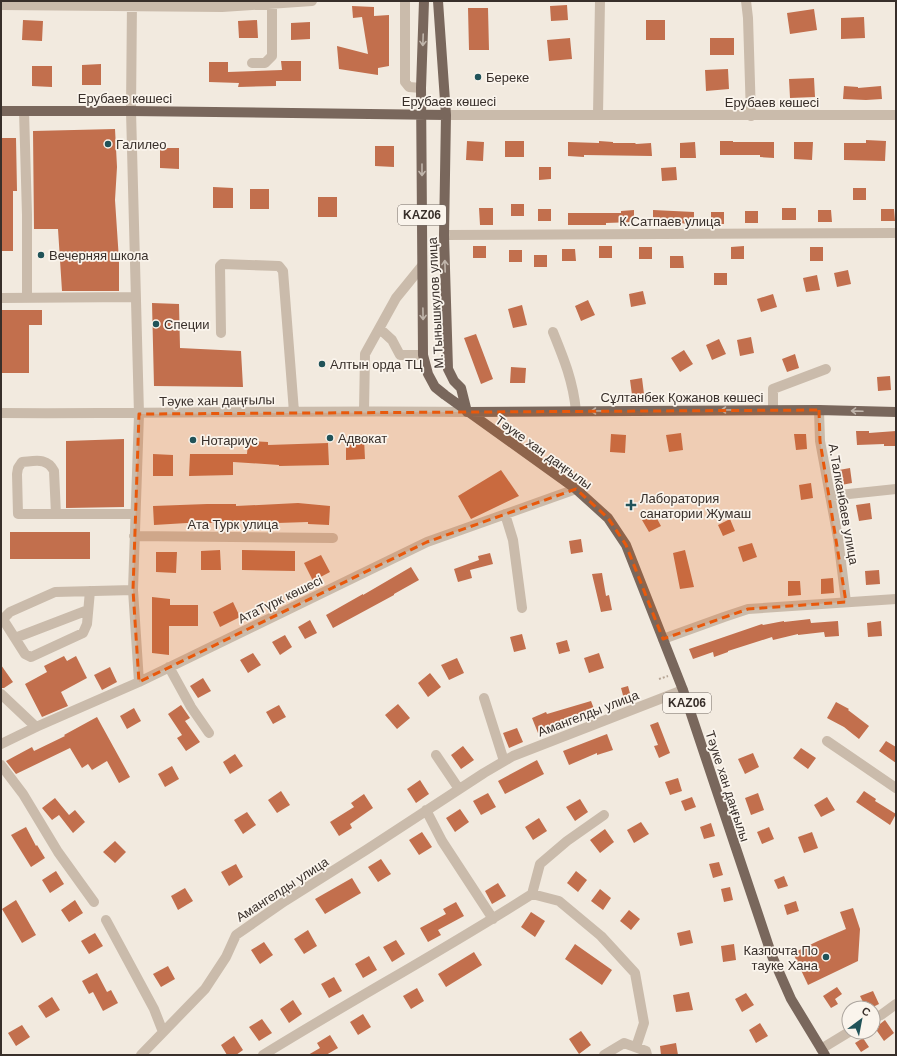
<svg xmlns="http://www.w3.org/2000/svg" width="897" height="1056" font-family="Arial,sans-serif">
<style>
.building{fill:#c26f4d}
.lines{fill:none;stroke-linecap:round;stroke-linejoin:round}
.path{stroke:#b6a595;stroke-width:2;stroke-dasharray:2 2;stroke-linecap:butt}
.minor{stroke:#cabbab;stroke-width:10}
.major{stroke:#79675c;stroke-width:10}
.oneway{stroke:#c0b5ab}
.marked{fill:#e8590c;fill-opacity:0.2;stroke:#e8590c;stroke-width:3;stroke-dasharray:8 5;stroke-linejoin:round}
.poi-dot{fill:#215359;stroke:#faf4ec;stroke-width:1.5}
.labels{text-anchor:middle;stroke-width:3.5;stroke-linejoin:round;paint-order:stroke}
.shield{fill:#faf4ec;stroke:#726a64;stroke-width:1}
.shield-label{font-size:12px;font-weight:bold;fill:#382f2a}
.poi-label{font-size:13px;fill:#382f2a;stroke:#faf4ec;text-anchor:start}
.street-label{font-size:13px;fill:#382f2a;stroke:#faf4ec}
</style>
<rect width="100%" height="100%" fill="#f2eadf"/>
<path class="building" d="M567,5L568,20L551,21L550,6Z
M352,6L374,7V16L389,15V66L378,68V75L339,69L337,46L368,54L362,17L353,18Z
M468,8H488L489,50H469Z
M814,9L817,30L790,34L787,13Z
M864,17L865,38L841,39V18Z
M23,20L43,21L42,41L22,40Z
M257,20L258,38H239L238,21Z
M646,20H665V40H646Z
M310,22V39L291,40V23Z
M570,38L572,59L549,61L547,40Z
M710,38H734V55H710Z
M281,61H301V81H276V86L238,87L239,83L209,82V62H228V72L282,70Z
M101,64V85H82V65Z
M32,66H52V87L32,86Z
M728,69L729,89L706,91L705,70Z
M814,78L815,97L790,98L789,79Z
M844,86L858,87V88L881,86L882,99L866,100L843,99Z
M115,129L117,167L115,200L119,260V291H62L58,229H34L33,131Z
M1,138H16L17,191H13V251H1Z
M866,140L886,141L885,161L844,160V143H866Z
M467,141L484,142L483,161L466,160Z
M505,141H524V157H505Z
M599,141L613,142V143H635L636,144L651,143L652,156L584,155V157L568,156V142L599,143Z
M720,141H733V142H774V158L760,157V155H720Z
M695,142L696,158H680V143Z
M794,142H813L812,160L794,159Z
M375,146H394V167L375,166Z
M160,148H179V169L160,168Z
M539,167H551V179L539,180Z
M676,167L677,180L662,181L661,168Z
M213,187L233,188V208H213Z
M853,188H866V200H853Z
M250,189H269V209H250Z
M318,197H337V217H318Z
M511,204H524V216H511Z
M479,208H493V225H480Z
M782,208H796V220H782Z
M538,209H551V221H538Z
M881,209H894L895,221H881Z
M634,210V222L606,223V225H568V213H621V211Z
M653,210L694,212V224L653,222Z
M818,210H831L832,222H818Z
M745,211H758V223H745Z
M711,212H724V224H711Z
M473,246H486V258H473Z
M599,246H612V258H599Z
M744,246V259H731V247Z
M639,247H652V259H639Z
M810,247H823V261H810Z
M562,249H575L576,261H562Z
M509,250H522V262H509Z
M534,255H547V267H534Z
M670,256H683L684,268H670Z
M848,270L851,284L837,287L834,273Z
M714,273H727V285H714Z
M817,275L820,290L806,292L803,278Z
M643,291L646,304L631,307L629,294Z
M773,294L777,307L761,312L757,299Z
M588,300L595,315L581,321L575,306Z
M152,303L179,304L180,348L241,351L243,387L154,386Z
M522,305L527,325L513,328L508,309Z
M1,310H42V325H29V373H1Z
M476,334L493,379L481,384L464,338Z
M751,337L754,353L740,356L737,340Z
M719,339L726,354L712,360L706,345Z
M684,350L693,364L680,372L671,358Z
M795,354L799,368L787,372L782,359Z
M511,367L526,368L525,383H510Z
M890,376L891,390L878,391L877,377Z
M642,378L644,394L632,395L630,380Z
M856,431H869V433L896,431V446H884V444L857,445Z
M681,433L683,450L669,452L666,435Z
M611,434L626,435L625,453L610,452Z
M794,434H806L807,449L796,450Z
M364,438L365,459L346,460V439Z
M124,439V507L66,508V441Z
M248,441L268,442V445L328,443L329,465L279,466V465L233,462V475L189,476L190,454H247Z
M153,454L173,455V476H153Z
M850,468L852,483L841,485L839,470Z
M501,470L519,496L471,519L458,496Z
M811,483L813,498L801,500L799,485Z
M298,503L330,506L329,525L308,524V522L248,524V523H187L154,525L153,506L207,504H236V506Z
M870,503L872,519L859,521L856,505Z
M654,513L661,526L649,532L642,520Z
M730,519L735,531L723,536L718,525Z
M10,532H90V559H10Z
M581,539L583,552L571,554L569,541Z
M752,543L757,557L743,562L738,547Z
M220,550L221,570H201V551Z
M242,550L295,551V571L242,570Z
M685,550L694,587L680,589L673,553Z
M156,552H177L176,573L156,572Z
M490,553L493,564L470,570L472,578L458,582L454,569L479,560L478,556Z
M321,555L330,572L313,581L304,563Z
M411,567L419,580L394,594V595L333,628L326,615L363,594V595Z
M879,570L880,584L866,585L865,571Z
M602,573L606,596L609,595L612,610L601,612L592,574Z
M833,578L834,593L821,594V579Z
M788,581H800L801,595L788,596Z
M152,597L170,599V605H198V626H169V655L152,653Z
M233,602L240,617L220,627L213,612Z
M810,619L811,623L838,621L839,636L825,637L824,632L798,635V634L773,640L772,637L728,651V652L714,657L713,652L693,659L689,649L762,624L763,625L784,621V622Z
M310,620L317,633L305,639L298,627Z
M881,621L882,636L868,637L867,623Z
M522,634L526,649L514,652L510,637Z
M285,635L292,647L280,655L272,642Z
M567,640L570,651L559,654L556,643Z
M253,653L261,665L248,673L240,660Z
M599,653L604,668L589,673L584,658Z
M64,656L67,661L76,656L87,678L61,692L68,706L42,717L25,684L47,672L44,666Z
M457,658L464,673L449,680L441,665Z
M1,665L13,682L4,688H1Z
M110,667L117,682L102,690L94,675Z
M430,673L441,687L428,697L418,683Z
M203,678L211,691L198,698L190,686Z
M628,686L631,697L624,699L621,688Z
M591,701L596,714L577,720V721L562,726V724L538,733L532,718L546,712L547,714Z
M836,702L849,709L848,710L869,726L859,739L844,727L827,718Z
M398,704L410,718L397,729L385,715Z
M181,705L190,718L185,721L200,742L186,751L177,738L182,735L168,714Z
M279,705L286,717L273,724L266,712Z
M134,708L141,721L127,729L120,716Z
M97,717L130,777L119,783L107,761L92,770L88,764L82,768L70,748L16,774L6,761L32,747L34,751L65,736L64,735Z
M658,722L670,753L659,758L654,746L658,745L650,725Z
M517,728L523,742L509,748L503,733Z
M607,734L613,750L597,755V753L569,765L563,751Z
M886,741L896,747V763L879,751Z
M463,746L474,760L461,769L451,755Z
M801,748L816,758L808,769L793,758Z
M753,753L759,767L745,774L738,759Z
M235,754L243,766L230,774L223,762Z
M537,760L544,774L505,794L498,781Z
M172,766L179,779L165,787L158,774Z
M678,778L682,791L670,795L665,782Z
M420,780L429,794L416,803L407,789Z
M281,791L290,805L277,813L268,800Z
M864,791L876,799L875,801L896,814L890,825L856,802Z
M488,793L496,807L481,815L473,801Z
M758,793L764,810L751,815L745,798Z
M364,794L373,808L350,824L352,828L339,836L330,822L354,807L351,803Z
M692,797L696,807L685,811L681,801Z
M827,797L835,810L821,817L814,805Z
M55,798L69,815L75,810L85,822L73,833L59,815L52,820L42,808Z
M580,799L588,812L575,821L566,807Z
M460,809L469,822L455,832L446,818Z
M247,812L256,825L243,834L234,820Z
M539,818L547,831L533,840L525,827Z
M641,822L649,834L634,843L627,830Z
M711,823L715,836L704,839L700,827Z
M26,827L36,846L37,845L45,858L31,867L11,835Z
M769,827L774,839L762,844L757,832Z
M605,829L614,842L600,853L590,840Z
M422,832L432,847L419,855L409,840Z
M812,832L818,848L804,853L798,837Z
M115,841L126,852L115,863L103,852Z
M381,859L391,874L378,882L368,867Z
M719,862L723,875L713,878L709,864Z
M236,864L243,877L229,886L221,872Z
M56,871L64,884L50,893L42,880Z
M576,871L587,880L578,892L567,883Z
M784,876L788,886L778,889L774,880Z
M352,878L361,893L325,914L315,899Z
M498,883L506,896L492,904L485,891Z
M730,887L733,900L724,902L721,889Z
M185,888L193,901L178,910L171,896Z
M600,889L611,898L603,910L591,901Z
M16,900L36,935L22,943L2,909Z
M75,900L83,913L69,922L61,910Z
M796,901L799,911L787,915L784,905Z
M456,902L464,916L438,930L441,935L428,942L420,928L446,914L443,909Z
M853,908L860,929L858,961L808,985L793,953L818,941L846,929L840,912Z
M629,910L640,919L631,930L620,921Z
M531,912L545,921L535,937L521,927Z
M308,930L317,946L304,954L294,939Z
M690,930L693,943L680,946L677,933Z
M95,933L103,946L89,954L81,941Z
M396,940L405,954L392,962L383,947Z
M264,942L273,955L260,964L251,950Z
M575,944L612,970L602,985L565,959Z
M734,944L736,960L723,962L721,946Z
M474,952L482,965L446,987L438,974Z
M369,956L377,970L363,978L355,964Z
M168,966L175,979L161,987L153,974Z
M97,973L107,992L111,990L118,1003L103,1011L93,992L89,994L82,981Z
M334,977L342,991L329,998L321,984Z
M837,987L842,994L835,999L838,1004L831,1008L823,996Z
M417,988L424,1001L411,1009L403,996Z
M873,991L879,1004L871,1008H866L860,996Z
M689,992L693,1010L676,1012L673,995Z
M746,993L754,1005L742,1012L735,999Z
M52,997L60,1010L46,1018L38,1006Z
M293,1000L302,1014L289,1023L280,1009Z
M363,1014L371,1027L358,1035L350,1022Z
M262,1019L272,1033L259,1041L249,1027Z
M885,1020L894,1033L884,1041L875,1028Z
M760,1023L768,1036L756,1043L749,1030Z
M22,1025L30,1037L16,1046L8,1033Z
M581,1031L591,1045L579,1054L569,1039Z
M330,1035L338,1048L326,1055H308L320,1048L317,1043Z
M234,1036L243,1050L236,1055H227L221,1045Z
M863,1038L869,1047L861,1052L855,1043Z
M676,1043L678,1055H661L660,1046Z"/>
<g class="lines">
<path class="path" d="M659,679L668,676"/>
<path class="minor" d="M132,1L131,111L139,414L133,590L139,682
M405,1V82L409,87L421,88
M746,1L748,18L751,116
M1,5L222,7L312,1
M252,63H265L272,56V3
M24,111L27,215V298
M598,114L600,1
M446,115H896
M444,235L896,233
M1,298L136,297
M380,329L392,340L400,355H423
M553,332C564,359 573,381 576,411
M221,333L220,266L222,264L279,266L283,271L294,412
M773,410V389L826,369
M819,410L820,441L838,538L846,602
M364,411L365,354L396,298L422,266
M1,413C156,414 312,410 467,412
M830,496L896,489
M56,514H18L17,474L18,468L22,462C35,461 47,457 54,471L56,514H135
M505,514L513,540L522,608
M134,536L333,538
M90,591L87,624L83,633L31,657L25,654L4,621L5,617L10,612L55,592L133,590
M15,638L88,610
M663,639L724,617L748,609L896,599
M169,667L191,707L209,733
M1,694L36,727
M484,698L504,761
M827,741L896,788
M1,744L36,727L139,682L427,542L576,489
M436,755L459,789
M1,765L23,794L58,852L94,902
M426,810L442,841L493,919
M532,894L559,901L601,936L635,973L644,1023L636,1047
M106,920L154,1009L163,1032
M873,1018L881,1015L896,1004
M821,1049L849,1032
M141,1055L205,989L226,957L236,935L285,901L366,850L484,773L513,756L683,690
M263,1055C352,1000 444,950 532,894L540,864L567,841L604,815
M604,1055L624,1043L646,1051L647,1055"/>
<path class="major" d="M424,1L421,88L423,355L428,374L435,387L445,395L576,489L608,518L626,545L683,690L772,956L791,999L825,1055
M438,1L446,115L444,235L448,369L454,381L461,388L467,412
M1,111H131L446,115
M467,412L819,410L896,412"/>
</g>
<defs><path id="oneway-shaft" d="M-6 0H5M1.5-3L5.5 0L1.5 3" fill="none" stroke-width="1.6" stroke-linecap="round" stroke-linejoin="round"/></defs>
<g class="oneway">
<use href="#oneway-shaft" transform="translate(423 40) rotate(92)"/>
<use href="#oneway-shaft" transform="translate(422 170) rotate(90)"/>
<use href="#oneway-shaft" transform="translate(445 266) rotate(-92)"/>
<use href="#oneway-shaft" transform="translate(423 314) rotate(89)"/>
<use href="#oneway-shaft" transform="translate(727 410) rotate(180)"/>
<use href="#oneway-shaft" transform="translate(597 411) rotate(180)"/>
<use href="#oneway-shaft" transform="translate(857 411) rotate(-178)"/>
</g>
<path class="marked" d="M819,410L820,441L846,602L748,609L663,639L626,545L608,518L576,489L427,542L139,682L133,590L139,414Z"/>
<g class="poi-dot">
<circle cx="478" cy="77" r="4"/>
<circle cx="108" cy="144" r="4"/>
<circle cx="41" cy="255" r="4"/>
<circle cx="156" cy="324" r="4"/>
<circle cx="322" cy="364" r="4"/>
<circle cx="330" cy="438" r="4"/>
<circle cx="193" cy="440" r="4"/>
<path d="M629 499h4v4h4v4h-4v4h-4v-4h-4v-4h4z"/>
<circle cx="826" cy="957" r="4"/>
</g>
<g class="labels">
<g class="shield">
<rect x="398" y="205" width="48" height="20" rx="3"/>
<rect x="663" y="693" width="48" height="20" rx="3"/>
</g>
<g class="shield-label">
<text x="422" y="219">KАZ06</text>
<text x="687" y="707">KАZ06</text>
</g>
<g class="poi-label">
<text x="486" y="82">Береке</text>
<text x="116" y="149">Галилео</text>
<text x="49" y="260">Вечерняя школа</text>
<text x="164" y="329">Специи</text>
<text x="330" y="369">Алтын орда ТЦ</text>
<text x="338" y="443">Адвокат</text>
<text x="201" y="445">Нотариус</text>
<text x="640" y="503">Лаборатория<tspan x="640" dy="15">санатории Жумаш</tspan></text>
<text x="818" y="955" text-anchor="end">Казпочта По<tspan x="818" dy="15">тауке Хана</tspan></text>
</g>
<g class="street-label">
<text x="125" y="103">Ерубаев көшесі</text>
<text x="449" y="106">Ерубаев көшесі</text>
<text x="772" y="107">Ерубаев көшесі</text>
<text x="670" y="226">К.Сатпаев улица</text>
<text transform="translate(435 303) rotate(-93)" y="5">М.Тынышкулов улица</text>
<text x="682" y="402">Сұлтанбек Қожанов көшесі</text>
<text transform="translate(217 400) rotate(-1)" y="5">Тәуке хан даңғылы</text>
<text transform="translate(544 452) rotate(36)" y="5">Тәуке хан даңғылы</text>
<text transform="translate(844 504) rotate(80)" y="5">А.Талканбаев улица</text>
<text x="233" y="529">Ата Турк улица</text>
<text transform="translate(280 599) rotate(-26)" y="5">АтаТүрк көшесі</text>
<text transform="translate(588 713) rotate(-21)" y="5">Амангелды улица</text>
<text transform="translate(728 786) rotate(72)" y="5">Тәуке хан даңғылы</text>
<text transform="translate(282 889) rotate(-33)" y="5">Амангелды улица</text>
</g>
</g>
<rect width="897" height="1056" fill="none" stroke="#382f2a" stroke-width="4"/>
<g transform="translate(861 1020) rotate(32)"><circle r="19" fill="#faf4ec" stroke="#aca59e"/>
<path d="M0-3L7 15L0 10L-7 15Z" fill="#215359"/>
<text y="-6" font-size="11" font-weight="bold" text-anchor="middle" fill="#382f2a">С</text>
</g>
</svg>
